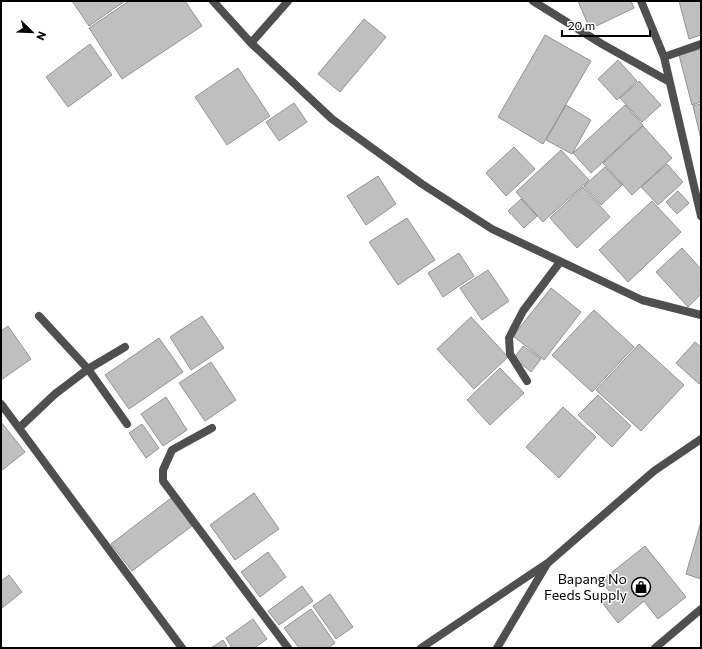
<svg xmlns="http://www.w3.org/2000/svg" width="702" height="649" font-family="Commissioner,sans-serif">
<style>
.building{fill:#bfbfbf;stroke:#939393}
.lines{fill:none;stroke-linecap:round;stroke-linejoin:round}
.service{stroke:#4f4f4f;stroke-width:8}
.minor{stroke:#4f4f4f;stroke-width:8}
.labels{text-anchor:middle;stroke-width:3;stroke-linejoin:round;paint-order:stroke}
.poi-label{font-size:14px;fill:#000;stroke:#fff;text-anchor:end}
</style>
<rect width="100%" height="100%" fill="#fff"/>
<path class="building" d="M72,1H125L89,26Z
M129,1H185L202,26L122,79L89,28Z
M578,1H631L634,8L590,29Z
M679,1H701V35L689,39Z
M364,19L386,37L340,92L318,74Z
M545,35L591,61L543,144L498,117Z
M90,44L112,75L68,107L46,77Z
M701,49V102L692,105L679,55Z
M618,60L637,81L617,100L598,79Z
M238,68L270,116L227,145L195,97Z
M639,81L661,105L642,122L620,98Z
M294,103L307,122L279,141L266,122Z
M701,104V139L693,106Z
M566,105L591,120L572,154L546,140Z
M625,105L643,125L591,173L573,153Z
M643,126L672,158L632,195L603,163Z
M514,147L535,169L506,196L486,173Z
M561,150L589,180L543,222L516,192Z
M667,164L683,182L658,205L641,187Z
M605,167L622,185L601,205L584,186Z
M378,176L396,204L366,225L347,196Z
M583,187L610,217L577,248L550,218Z
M678,191L689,203L677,214L666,202Z
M521,199L537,216L524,228L508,211Z
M652,201L681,232L628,282L599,250Z
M407,218L435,260L398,285L369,242Z
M682,248L701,269V294L688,307L656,272Z
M459,253L474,276L443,297L428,273Z
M488,270L509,301L482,320L460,288Z
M551,288L581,312L544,360L513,336Z
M594,310L634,347L592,392L552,355Z
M202,316L224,348L191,370L170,337Z
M471,317L508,357L474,389L437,349Z
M8,326L31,359L1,380V331Z
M159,338L183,372L129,409L105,375Z
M695,342L701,347V382L699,384L676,363Z
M639,344L684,385L641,431L596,390Z
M523,346L541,359L531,372L514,358Z
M211,362L236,400L205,421L179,383Z
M500,368L524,393L490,425L467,400Z
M598,395L631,426L612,447L578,415Z
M166,397L187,430L163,446L141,414Z
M563,407L596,437L559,478L526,447Z
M1,422L25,452L1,471Z
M142,424L159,448L146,458L129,433Z
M254,493L279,529L235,560L210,525Z
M171,498L192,526L132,571L111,544Z
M701,522V579L686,574Z
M645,546L686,597L658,619L644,601L618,623L600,600L610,592L601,581Z
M268,552L286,577L260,597L241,572Z
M9,575L22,592L2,608L1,581Z
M302,586L313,601L279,625L268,611Z
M330,594L353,627L336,639L313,606Z
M311,609L335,643L328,648H299L284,628Z
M253,619L267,639L254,648H232L226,638Z
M223,640L228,648H211Z"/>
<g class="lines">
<path class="service" d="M39,316L88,369L127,424"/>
<path class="minor" d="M213,1L251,43L332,119L422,184L492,229L642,300L701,315
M533,1L602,44L668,81
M641,1L664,57L701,216
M251,43L288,1
M664,57L701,44
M527,381L510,354L509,338L523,311L560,262
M1,404L182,648
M19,428L55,394L88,369L125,347
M212,428L172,450L163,470V481L288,648
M421,648L549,562L654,471L701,439
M497,648L547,564
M655,648L701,609"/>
</g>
<defs>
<symbol id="shop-ring" viewBox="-11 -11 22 22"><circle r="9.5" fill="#fff" stroke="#000" stroke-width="1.5"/><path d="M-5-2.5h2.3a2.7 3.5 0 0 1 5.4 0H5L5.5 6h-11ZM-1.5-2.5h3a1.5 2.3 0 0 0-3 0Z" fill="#000"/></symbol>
</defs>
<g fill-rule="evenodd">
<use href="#shop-ring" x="630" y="576" width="22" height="22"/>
</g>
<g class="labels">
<g class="poi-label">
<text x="627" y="584">Bapang No<tspan x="627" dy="16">Feeds Supply</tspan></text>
</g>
</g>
<rect width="702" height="649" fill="none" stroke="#000000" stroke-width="4"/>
<g transform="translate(32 32) rotate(113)" stroke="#ffffff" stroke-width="3" paint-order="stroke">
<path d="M0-3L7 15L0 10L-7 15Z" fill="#000000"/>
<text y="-6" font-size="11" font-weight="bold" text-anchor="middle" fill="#000000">N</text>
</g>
<path d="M562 30v6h88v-6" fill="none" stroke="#000000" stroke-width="2"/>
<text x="568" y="30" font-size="12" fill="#000000" stroke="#ffffff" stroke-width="3" paint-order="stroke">20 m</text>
</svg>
